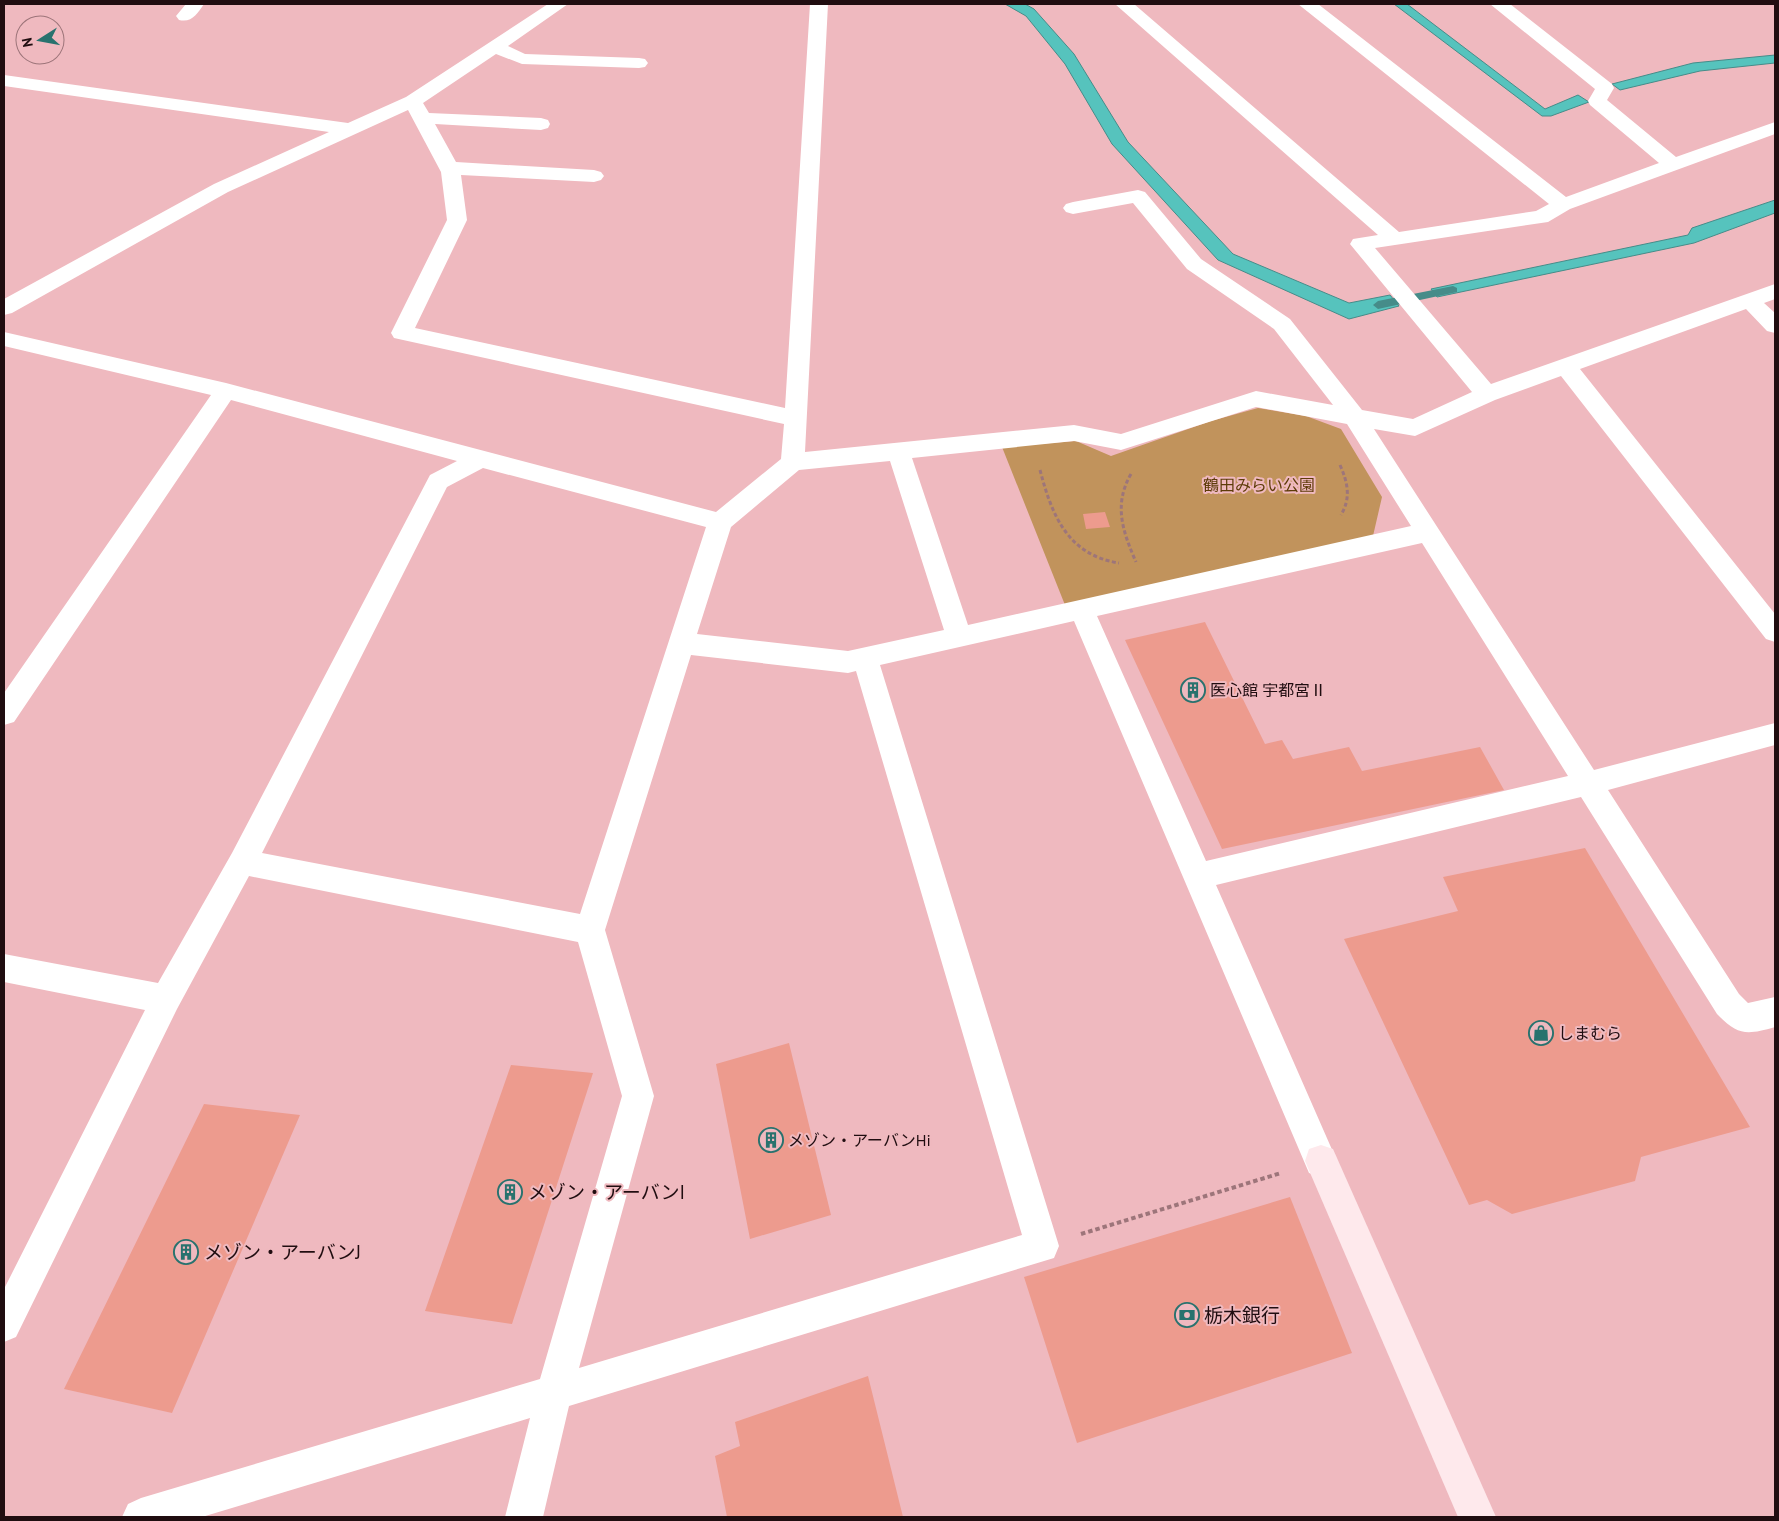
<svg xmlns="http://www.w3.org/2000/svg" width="1779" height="1521" font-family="'PT Sans','Noto Sans JP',sans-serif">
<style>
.green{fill:#c1935c}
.water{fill:#56c3bd;stroke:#468c89}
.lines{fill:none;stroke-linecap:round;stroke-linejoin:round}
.stream{fill:#468c89;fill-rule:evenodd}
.building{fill:#ed9b8e}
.path-far1{stroke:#9d757a;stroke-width:3;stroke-dasharray:4 2.5;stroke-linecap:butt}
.path{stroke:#9d757a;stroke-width:4;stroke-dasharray:4.5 3;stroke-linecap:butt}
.street{fill:#fff;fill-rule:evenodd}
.secondary{fill:#fee9ec;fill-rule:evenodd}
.labels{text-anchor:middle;stroke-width:4;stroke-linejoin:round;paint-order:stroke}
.park-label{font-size:16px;fill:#5d3b08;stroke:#efb9bf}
.poi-label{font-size:16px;fill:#200d10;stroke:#efb9bf;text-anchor:start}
.near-poi-label{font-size:19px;fill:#200d10;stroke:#efb9bf;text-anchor:start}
</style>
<rect width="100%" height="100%" fill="#efb9bf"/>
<path class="green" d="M1258,408L1306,416L1341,429L1382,497L1373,536L1065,605L1002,447L1076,441L1111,456L1211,421Z"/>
<path class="water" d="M1005,4H1025L1034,9L1074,54L1128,142L1233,254L1349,303L1390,295L1399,306L1349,319L1218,260L1112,144L1065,64L1026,16Z
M1394,4H1407L1545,109L1578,95L1589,102L1551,116H1542Z
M1775,55V63L1700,71L1620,90L1612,84L1693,63Z
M1775,200V213L1694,243L1437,297L1431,289L1688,235L1692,228Z"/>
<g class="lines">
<path class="stream" d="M1453,286L1457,288V292L1378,309L1373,305L1378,301Z"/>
</g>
<path class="building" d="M1105,512L1110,527L1086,529L1083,514Z
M1205,622L1265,744L1282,740L1293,759L1349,747L1362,771L1480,747L1504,790L1222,849L1125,640Z
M1585,848L1750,1127L1641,1157L1635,1181L1512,1214L1487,1200L1469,1205L1344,939L1458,911L1443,877Z
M789,1043L831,1215L750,1239L716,1064Z
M511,1065L593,1073L512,1324L425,1311Z
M204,1104L300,1115L172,1413L64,1389Z
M1290,1197L1352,1353L1077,1443L1024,1277Z
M868,1376L903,1517H727L715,1456L740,1446L735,1422Z"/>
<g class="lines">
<path class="path-far1" d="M1340,465C1348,483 1351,498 1341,515
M1040,470C1052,516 1068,555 1119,563
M1131,474C1113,505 1123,532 1136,562"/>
<path class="path" d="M1081,1234L1281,1173"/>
<path class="street" d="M186,4H204C197,14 192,23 179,20L176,16Z
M548,4H568L508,46L525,54L639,58L645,59L648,63L645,67L639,68L522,64L496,54L423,103L429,113L541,118L548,120L550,124L548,128L541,130L435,124L456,162L594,170L601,172L604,176L601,180L594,182L461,175L467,220L415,328L785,408L810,4H828L805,452L1074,425L1121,434L1256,391L1333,405L1274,329L1187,269L1133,203L1073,214L1066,212L1063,208L1066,204L1073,202L1138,190L1145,192L1201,259L1290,319L1362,410L1413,419L1472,392L1350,244L1353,239L1378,235L1115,4H1134L1399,232L1536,211L1549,204L1298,4H1318L1566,197L1659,163L1590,105L1588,101L1595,89L1490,4H1510L1612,84L1614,88L1607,100L1676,157L1775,122V134L1570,209L1548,222L1375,248L1491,384L1775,284V299L1764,303L1775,313V333L1767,331L1746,309L1580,369L1775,614V642L1766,639L1561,376L1495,400L1415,436L1374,429L1594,770L1775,723V745L1608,790L1739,994L1748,1003L1775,997V1027C1747,1035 1738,1036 1717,1014L1581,797L1216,885L1337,1161L1333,1173L1321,1177L1309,1173L1074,621L880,665L1059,1246L1054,1258L569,1406L543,1517H505L530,1418L202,1517H122L128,1504L141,1498L540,1379L622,1096L578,942L249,876L177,1009L16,1337L4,1342V1289L145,1010L4,982V954L158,983L232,853L430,475L457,461L231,400L14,722L4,725V693L211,395L4,346V332L226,383L716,512L781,459L784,424L394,338L391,333L447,220L441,172L408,110L228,192L12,313L4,315V299L214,184L329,132L4,86V75L348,123L406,97ZM1256,407L1347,424L1411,526L968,625L912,458L1074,441L1121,450ZM890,461L944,630L848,651L697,634L731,527L799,470ZM483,468L706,527L580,914L262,853L447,487ZM1422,543L1568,776L1206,861L1097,616ZM691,655L848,673L856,671L1022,1235L579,1368L654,1096L605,930Z"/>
<path class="secondary" d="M1321,1145L1333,1149L1496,1517H1458L1305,1161L1309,1149Z"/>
</g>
<defs>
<symbol id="building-ring" viewBox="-11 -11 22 22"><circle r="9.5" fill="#efb9bf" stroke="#28726e" stroke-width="1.5"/><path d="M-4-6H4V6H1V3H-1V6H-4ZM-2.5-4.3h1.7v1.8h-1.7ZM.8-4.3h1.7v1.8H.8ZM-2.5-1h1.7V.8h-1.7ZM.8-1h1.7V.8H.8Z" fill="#28726e"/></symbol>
<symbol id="shop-ring" viewBox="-11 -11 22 22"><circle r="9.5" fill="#efb9bf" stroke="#28726e" stroke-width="1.5"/><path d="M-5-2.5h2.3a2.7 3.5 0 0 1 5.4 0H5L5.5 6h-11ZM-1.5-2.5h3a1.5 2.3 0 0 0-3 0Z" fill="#28726e"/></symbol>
<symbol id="bank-ring" viewBox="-11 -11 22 22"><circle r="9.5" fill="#efb9bf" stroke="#28726e" stroke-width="1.5"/><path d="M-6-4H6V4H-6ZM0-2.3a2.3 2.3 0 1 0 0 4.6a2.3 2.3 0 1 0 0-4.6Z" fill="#28726e"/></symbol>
</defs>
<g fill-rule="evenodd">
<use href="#building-ring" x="1179" y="676" width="28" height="28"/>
<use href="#shop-ring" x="1527" y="1019" width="28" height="28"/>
<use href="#building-ring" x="757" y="1126" width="28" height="28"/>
<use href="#building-ring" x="496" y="1178" width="28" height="28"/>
<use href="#building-ring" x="172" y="1238" width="28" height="28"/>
<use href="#bank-ring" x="1173" y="1301" width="28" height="28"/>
</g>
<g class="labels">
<g class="park-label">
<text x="1259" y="491">鶴田みらい公園</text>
</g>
<g class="poi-label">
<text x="1210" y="696">医心館 宇都宮Ⅱ</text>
<text x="1558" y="1039">しまむら</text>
<text x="788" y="1146">メゾン・アーバンHi</text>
</g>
<g class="near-poi-label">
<text x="528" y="1199">メゾン・アーバンI</text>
<text x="204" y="1259">メゾン・アーバンJ</text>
<text x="1204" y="1322">栃木銀行</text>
</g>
</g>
<rect width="1779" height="1521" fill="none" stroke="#200d10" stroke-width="10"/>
<g transform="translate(40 40) rotate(259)"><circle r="24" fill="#efb9bf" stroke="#9c7479"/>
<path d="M0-4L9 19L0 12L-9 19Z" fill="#28726e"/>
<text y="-8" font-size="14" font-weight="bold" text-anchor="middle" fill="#200d10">N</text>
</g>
</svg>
